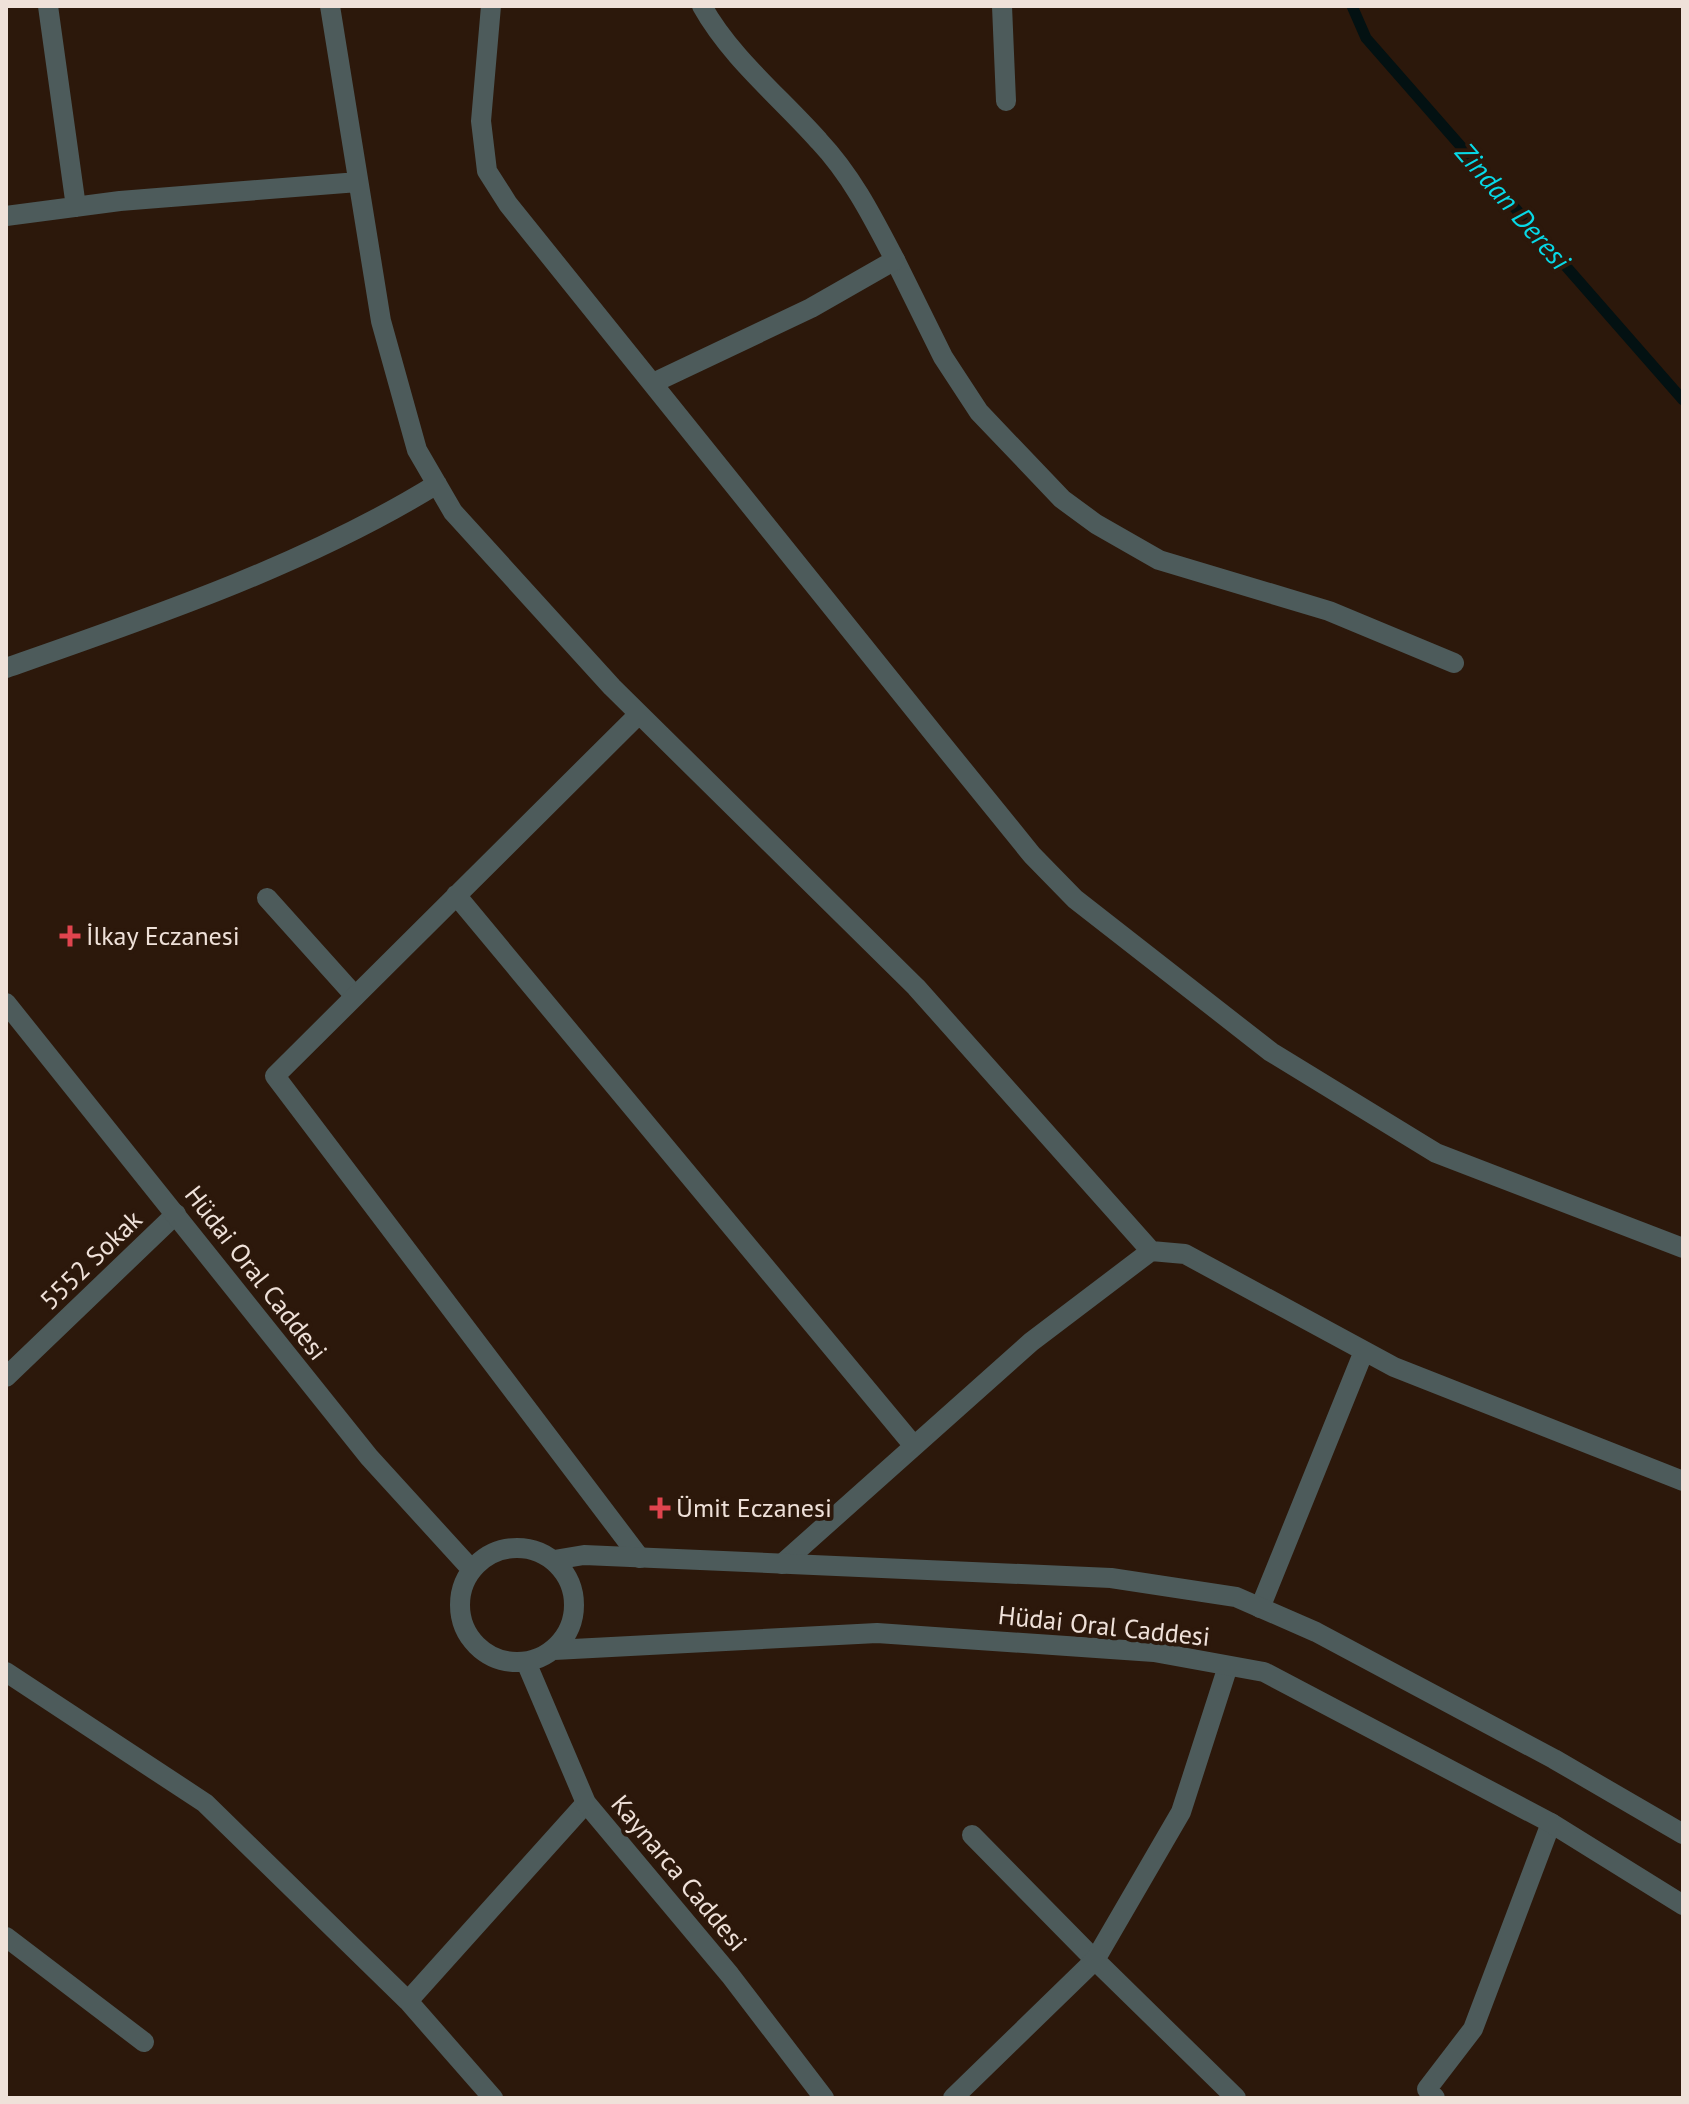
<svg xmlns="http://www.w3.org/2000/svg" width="1689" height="2104" font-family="'PT Sans',sans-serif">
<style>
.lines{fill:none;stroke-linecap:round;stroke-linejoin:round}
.stream{stroke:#031112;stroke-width:11}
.service{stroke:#4d5b5b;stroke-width:20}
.minor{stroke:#4d5b5b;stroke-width:20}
.tertiary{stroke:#4d5b5b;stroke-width:20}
.health-dot{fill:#e0444e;stroke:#2c180b;stroke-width:3}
.labels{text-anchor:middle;stroke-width:8;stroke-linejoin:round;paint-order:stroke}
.poi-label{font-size:26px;fill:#efe1d9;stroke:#2c180b;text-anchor:start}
.street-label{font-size:26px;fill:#efe1d9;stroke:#2c180b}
.water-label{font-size:28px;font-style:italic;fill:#07d9e7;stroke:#2c180b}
</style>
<rect width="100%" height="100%" fill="#2c180b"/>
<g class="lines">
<path class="stream" d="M1352,6L1366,38L1683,400"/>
<path class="service" d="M895,260L943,357L979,412L1062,499L1096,524L1159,560L1329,611L1454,663
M267,898L355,996
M972,1835L1095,1960"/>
<path class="minor" d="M48,6L76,207
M330,6L381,321L417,450L453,512L612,687L916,987L1151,1251
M491,6L481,121L487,171L508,204L938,739L1032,855L1075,899L1271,1052L1436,1153L1683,1248
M1002,6L1006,101
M6,216L120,201L358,182
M653,383L811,308L895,260C873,218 852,176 819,141C780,97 731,58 702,6
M6,668C149,618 308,564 437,484
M639,714L275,1076L640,1558
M456,895L914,1446
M6,1377L176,1214
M782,1564L1031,1342L1151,1251L1185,1254L1394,1367L1683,1481
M1260,1608L1364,1351
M6,1672L205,1803L408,2001L493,2098
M6,1937L144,2042
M1095,1960L1236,2098
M408,2001L586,1803
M953,2098L1095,1960L1181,1812L1228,1666
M1435,2098L1427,2089L1473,2029L1551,1823"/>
<path class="tertiary" d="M6,1003L369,1457L472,1570
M460 1605a57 57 0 1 1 114 0a57 57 0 1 1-114 0Z
M554,1560L584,1555L1111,1578L1236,1597L1316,1632L1554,1759L1683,1834
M554,1650L877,1633L1154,1652L1264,1672L1551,1823L1683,1905
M526,1662L586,1803L730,1975L824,2098"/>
</g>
<g class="health-dot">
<path d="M66 924h8v8h8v8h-8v8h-8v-8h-8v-8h8z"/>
<path d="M656 1496h8v8h8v8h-8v8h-8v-8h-8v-8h8z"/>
</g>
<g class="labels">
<g class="poi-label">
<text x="86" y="945">İlkay Eczanesi</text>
<text x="676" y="1517">Ümit Eczanesi</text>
</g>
<g class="street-label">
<text transform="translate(91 1260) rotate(-44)" y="9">5552 Sokak</text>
<text transform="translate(256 1273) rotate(52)" y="9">Hüdai Oral Caddesi</text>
<text transform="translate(1104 1626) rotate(6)" y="9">Hüdai Oral Caddesi</text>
<text transform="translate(679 1873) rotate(50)" y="9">Kaynarca Caddesi</text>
</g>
<g class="water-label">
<text transform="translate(1513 206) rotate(49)" y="10">Zindan Deresi</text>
</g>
</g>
<rect width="1689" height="2104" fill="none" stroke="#efe1d9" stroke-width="16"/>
</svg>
